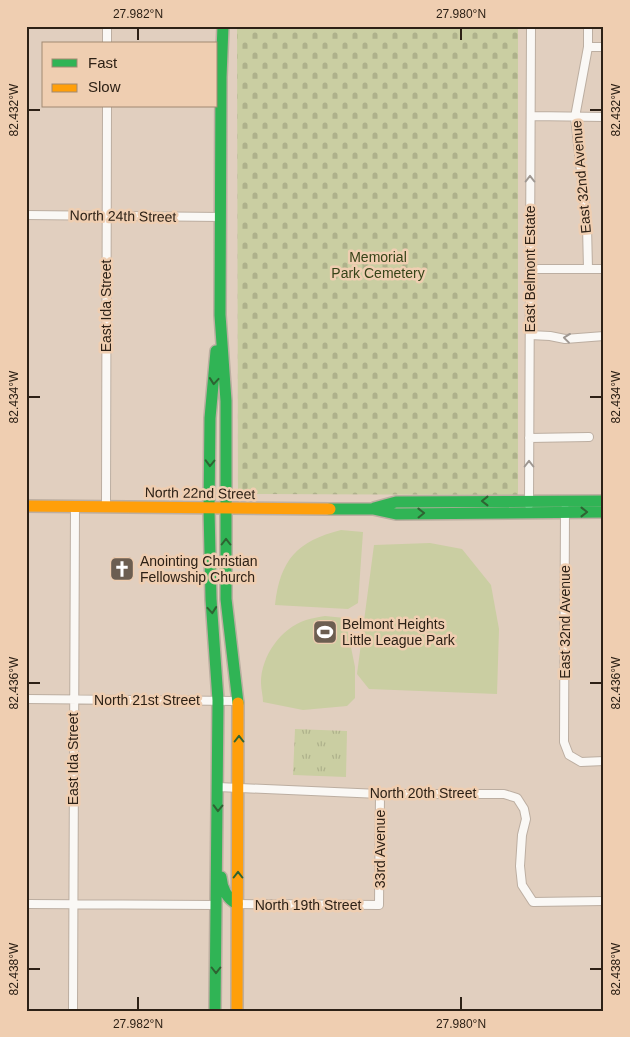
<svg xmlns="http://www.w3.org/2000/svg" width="630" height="1037" font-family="Helvetica,sans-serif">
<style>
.grass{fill:#cacea2}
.cemetery{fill:url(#cemetery-stones)}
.park{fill:url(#park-tufts)}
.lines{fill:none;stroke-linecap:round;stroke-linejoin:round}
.street-casing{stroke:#bcaea1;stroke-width:10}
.fast-casing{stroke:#bcaea1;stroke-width:14}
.slow-casing{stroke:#bcaea1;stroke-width:14}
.street{stroke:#faf8f5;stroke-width:8}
.fast{stroke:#30b455;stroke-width:11}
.slow{stroke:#ff9f0a;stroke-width:11}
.oneway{stroke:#9e9791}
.oneway2{stroke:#2e6332}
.ticks{fill:none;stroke:#2d2116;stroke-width:2}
.labels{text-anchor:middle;stroke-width:5;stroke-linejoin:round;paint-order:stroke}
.street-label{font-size:14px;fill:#2d2116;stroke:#efceb1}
.park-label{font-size:14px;fill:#364318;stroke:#efceb1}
.poi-label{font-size:14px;fill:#2d2116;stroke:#efceb1;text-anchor:start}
.neatline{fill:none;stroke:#2d2116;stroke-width:2}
.ticks-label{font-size:12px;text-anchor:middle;fill:#2d2116}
</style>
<defs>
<pattern id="cemetery-stones" width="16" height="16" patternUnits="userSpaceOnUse" patternTransform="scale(1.25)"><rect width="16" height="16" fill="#cacea2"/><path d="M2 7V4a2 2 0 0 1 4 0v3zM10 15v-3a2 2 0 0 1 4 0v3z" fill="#aeb18b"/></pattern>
<pattern id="park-tufts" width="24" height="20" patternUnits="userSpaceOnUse" patternTransform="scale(1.25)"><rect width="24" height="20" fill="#cacea2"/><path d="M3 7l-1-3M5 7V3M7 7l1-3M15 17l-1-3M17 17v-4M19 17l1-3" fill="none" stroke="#aeb18b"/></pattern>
</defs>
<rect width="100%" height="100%" fill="#e1cfbf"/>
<path class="grass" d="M341,530L363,532L358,603L348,609L275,605C280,560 297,541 341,530Z
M430,543L462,549L491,585L499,629L497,694L369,689L357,674L374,545Z
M325,616L345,618L355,667V698L347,706L303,710L263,702C263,696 261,689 261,683C261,656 281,628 306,620C312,618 319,617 325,616Z"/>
<path class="cemetery" d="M237,26H518V495L245,494L238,490Z"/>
<path class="park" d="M295,729L347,731L346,777L293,775Z"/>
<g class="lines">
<defs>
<path id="street" d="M588,26V47L575,117L587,226L588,269
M107,44V26
M588,47H604
M531,116L604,117
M26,215L221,217
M530,269H604
M530,335L550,336L565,339L604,336
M529,438L589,437
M529,505L531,26
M106,506L107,106
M565,509L564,742L569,755L581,762L604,761
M26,699L238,701
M218,787L380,794H504L517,798L524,809L526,819L522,835L520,866L522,885L533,902L604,901
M26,904L216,905
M237,904L379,905L380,794
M73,1011L75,506"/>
<path id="fast" d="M223,26L221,77L220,315L226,401V599L238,703
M374,508L396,502L604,501
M330,509H373L396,514L604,512
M221,877C222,889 226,898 237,904
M215,1011L218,700L211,599L209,509L210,418L216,351"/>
<path id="slow" d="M26,506L330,509
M237,1011L238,703"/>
</defs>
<use href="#street" class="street-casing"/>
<use href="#fast" class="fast-casing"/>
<use href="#slow" class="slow-casing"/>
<use href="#street" class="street"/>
<use href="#fast" class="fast"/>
<use href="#slow" class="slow"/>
</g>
<defs><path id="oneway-chevron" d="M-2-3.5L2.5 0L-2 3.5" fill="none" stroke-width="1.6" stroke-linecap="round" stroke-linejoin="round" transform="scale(1.25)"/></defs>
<g class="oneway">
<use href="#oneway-chevron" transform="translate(530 179) rotate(-90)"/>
<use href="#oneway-chevron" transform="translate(567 338) rotate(-173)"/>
<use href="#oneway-chevron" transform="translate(529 464) rotate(-90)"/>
</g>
<g class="oneway2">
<use href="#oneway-chevron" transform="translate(214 381) rotate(95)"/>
<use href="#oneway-chevron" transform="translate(210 463) rotate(91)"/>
<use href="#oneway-chevron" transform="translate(485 501) rotate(180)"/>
<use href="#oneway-chevron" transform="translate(584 512)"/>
<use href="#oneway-chevron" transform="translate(421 513) rotate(-1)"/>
<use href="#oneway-chevron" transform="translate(226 542) rotate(-90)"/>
<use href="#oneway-chevron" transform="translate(212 610) rotate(85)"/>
<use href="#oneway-chevron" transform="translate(239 739) rotate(-90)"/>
<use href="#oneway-chevron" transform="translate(218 808) rotate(91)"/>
<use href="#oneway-chevron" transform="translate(238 875) rotate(-90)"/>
<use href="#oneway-chevron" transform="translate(216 970) rotate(90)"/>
</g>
<path class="ticks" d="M138,28V40M461,28V40M28,110H40M590,110H602M28,397H40M590,397H602M28,683H40M590,683H602M28,969H40M590,969H602M138,997V1010M461,997V1010"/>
<defs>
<symbol id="church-square" viewBox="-11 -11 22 22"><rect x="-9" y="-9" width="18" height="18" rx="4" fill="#6c5e51" stroke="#efceb1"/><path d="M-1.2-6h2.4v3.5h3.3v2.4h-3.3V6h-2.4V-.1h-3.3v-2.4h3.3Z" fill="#fff"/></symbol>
<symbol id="stadium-square" viewBox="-11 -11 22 22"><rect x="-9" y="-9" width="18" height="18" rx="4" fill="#6c5e51" stroke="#efceb1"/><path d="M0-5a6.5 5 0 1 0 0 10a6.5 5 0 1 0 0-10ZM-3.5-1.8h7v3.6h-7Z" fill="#fff"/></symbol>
</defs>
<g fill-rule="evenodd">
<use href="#church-square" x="108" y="555" width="28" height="28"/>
<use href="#stadium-square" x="311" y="618" width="28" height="28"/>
</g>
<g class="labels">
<g class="street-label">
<text transform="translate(581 177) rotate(-95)" y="5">East 32nd Avenue</text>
<text transform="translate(123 216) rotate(1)" y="5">North 24th Street</text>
<text transform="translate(530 269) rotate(-90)" y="5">East Belmont Estate</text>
<text transform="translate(106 306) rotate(-90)" y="5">East Ida Street</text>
<text transform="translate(200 493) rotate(1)" y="5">North 22nd Street</text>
<text transform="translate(565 622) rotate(-90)" y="5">East 32nd Avenue</text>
<text x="147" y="705">North 21st Street</text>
<text transform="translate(73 759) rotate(-90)" y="5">East Ida Street</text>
<text x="423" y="798">North 20th Street</text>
<text transform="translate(380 849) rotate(-90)" y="5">33rd Avenue</text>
<text x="308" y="910">North 19th Street</text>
</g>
<g class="park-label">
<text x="378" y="262">Memorial<tspan x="378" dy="16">Park Cemetery</tspan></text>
</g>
<g class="poi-label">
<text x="140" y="566">Anointing Christian<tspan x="140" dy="16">Fellowship Church</tspan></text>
<text x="342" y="629">Belmont Heights<tspan x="342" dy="16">Little League Park</tspan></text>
</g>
</g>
<rect width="630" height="1037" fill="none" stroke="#efceb1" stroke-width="55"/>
<rect x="42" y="42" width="175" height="65" fill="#efceb1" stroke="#a18973"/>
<rect x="52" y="59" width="25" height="8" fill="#30b455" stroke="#a18973"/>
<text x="88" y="68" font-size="15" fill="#2d2116">Fast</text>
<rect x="52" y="84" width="25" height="8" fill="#ff9f0a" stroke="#a18973"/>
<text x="88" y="92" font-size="15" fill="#2d2116">Slow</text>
<rect x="28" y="28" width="574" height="982" class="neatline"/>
<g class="ticks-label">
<text x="138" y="18">27.982°N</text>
<text x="461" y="18">27.980°N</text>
<text transform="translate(616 110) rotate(-90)" y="4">82.432°W</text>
<text transform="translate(14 110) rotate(-90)" y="4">82.432°W</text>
<text transform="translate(616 397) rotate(-90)" y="4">82.434°W</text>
<text transform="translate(14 397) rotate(-90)" y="4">82.434°W</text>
<text transform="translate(616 683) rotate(-90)" y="4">82.436°W</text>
<text transform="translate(14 683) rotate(-90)" y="4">82.436°W</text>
<text transform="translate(616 969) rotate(-90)" y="4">82.438°W</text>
<text transform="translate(14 969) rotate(-90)" y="4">82.438°W</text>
<text x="138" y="1028">27.982°N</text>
<text x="461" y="1028">27.980°N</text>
</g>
</svg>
